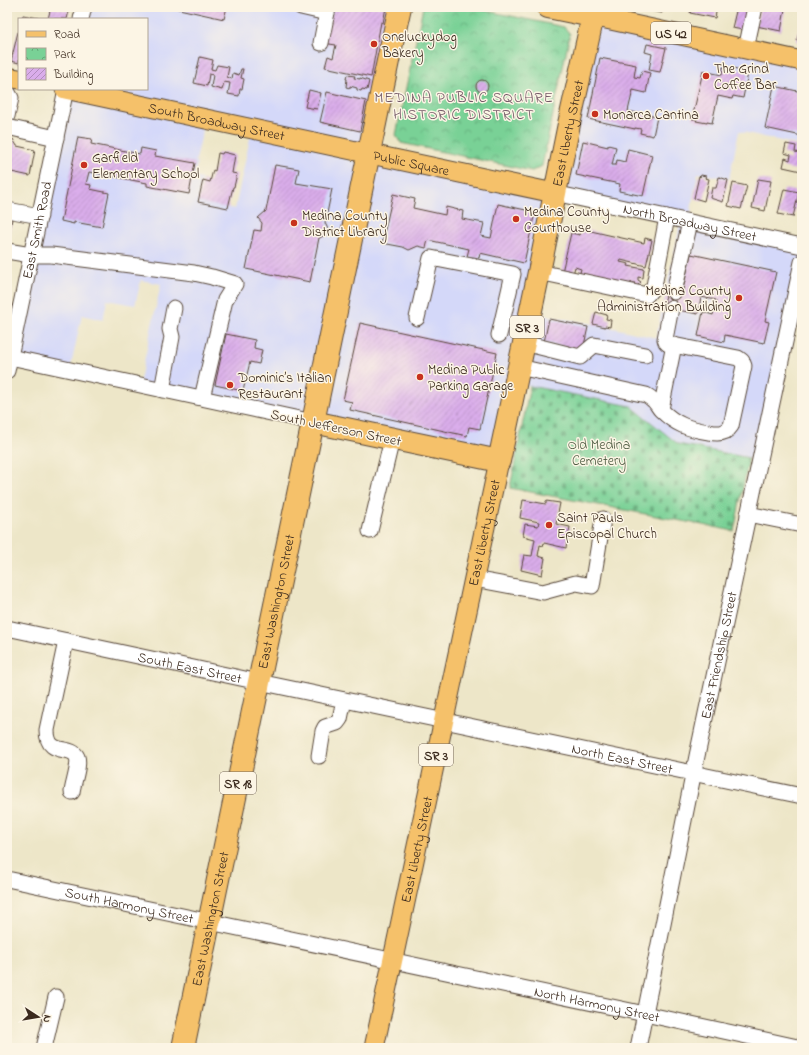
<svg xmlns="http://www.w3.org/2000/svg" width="809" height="1055" font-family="'Indie Flower',sans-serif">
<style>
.built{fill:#d4d8f9;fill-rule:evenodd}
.cemetery{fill:url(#cemetery-stones);stroke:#5a7e5a}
.park{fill:url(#park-crowns);stroke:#5a7e5a}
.building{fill:url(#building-hatch)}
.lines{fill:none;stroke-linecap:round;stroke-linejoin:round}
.minor-casing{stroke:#564638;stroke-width:17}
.major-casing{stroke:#564638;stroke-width:21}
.highway-casing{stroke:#564638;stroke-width:24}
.minor{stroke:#fff;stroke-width:15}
.major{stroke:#f5c16b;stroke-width:19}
.highway{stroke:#f5c16b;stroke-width:22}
.poi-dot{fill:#c8321e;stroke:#fcf5e5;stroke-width:1.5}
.labels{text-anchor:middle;stroke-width:3;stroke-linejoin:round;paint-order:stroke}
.shield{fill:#fcf5e5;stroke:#75675a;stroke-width:1}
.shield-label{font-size:13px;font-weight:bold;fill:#3b2a1e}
.poi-label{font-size:14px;fill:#3b2a1e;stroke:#fcf5e5;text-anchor:start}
.street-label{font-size:14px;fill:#3b2a1e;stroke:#fcf5e5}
.park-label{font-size:14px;fill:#4e5c42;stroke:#fcf5e5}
.neighbourhood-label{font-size:15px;letter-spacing:1px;fill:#735866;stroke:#fcf5e5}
</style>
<defs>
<pattern id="cemetery-stones" width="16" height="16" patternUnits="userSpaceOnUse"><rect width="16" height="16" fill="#79d196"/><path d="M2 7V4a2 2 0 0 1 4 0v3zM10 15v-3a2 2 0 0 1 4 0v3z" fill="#64aa7a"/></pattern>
<pattern id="park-crowns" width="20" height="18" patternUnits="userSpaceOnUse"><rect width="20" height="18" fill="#79d196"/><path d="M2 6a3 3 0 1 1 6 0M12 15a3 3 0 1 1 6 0" fill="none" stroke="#64aa7a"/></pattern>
<pattern id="building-hatch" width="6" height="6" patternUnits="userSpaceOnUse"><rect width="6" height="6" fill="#daadeb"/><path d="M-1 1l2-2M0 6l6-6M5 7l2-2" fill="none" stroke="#b28dbe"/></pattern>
</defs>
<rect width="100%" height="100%" fill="#fcf5e5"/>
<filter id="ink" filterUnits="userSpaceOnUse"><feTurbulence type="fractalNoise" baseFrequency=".025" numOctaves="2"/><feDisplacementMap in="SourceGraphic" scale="8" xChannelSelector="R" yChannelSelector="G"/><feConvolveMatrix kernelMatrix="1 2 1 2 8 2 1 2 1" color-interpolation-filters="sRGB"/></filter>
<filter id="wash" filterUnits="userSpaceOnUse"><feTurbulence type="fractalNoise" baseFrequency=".012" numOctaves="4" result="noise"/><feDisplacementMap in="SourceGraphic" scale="16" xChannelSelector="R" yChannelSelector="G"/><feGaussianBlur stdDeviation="0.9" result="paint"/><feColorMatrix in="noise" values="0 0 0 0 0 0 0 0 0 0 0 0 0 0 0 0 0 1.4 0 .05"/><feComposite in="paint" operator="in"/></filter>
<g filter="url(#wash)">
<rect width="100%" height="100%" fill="#ede6c8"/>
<path class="built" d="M84,7H400L368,154L554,193L592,16L802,61V146L739,131L729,179L698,173L693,197L690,222L802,246V262L760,459L749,458L678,444L530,386L515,384L499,461L139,385L161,284L141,280L135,305L107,300L103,320L82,315L70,370L10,357L66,89H147V19H81ZM205,119L252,129L235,209L198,201L202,179L194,177L197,164L196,160ZM554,193L680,220L678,235L656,338L605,326L530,313Z"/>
<path class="cemetery" d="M530,386L631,406L678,444L749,458L734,531L510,488Z"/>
<path class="park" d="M423,7H468L564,27L570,34L542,166L532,171L401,143L396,135Z"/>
<g id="blocks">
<path class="building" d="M51,7L69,11L67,19H48Z
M170,7H227L224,19Z
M334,7H386L383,23L381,22L371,77L325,67L328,56L333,58L336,45L323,43Z
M624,7H641L640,11Z
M651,7H663L662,13L650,11Z
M692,7H717L715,18L690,13Z
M737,7H748L743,30L732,28Z
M760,7H774L785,9L781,31L756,26Z
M23,15L38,18V19H22Z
M801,23H802V42L797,41Z
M18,32H19V63L11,61Z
M647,44L666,48L660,72L649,70L652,54L645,52Z
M200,57L213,60L211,69L215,70L217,65L229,67L227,77L232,79L233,73L239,75L241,69H243L241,78L244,79L242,89H240L239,96L228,94L230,83L224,82L222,90L211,87L213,75L209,74L207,86L194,83Z
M600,58L636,65L634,77L640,78L642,71L650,73L646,93L633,90L628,111L657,117L653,136L640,133L641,129L635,128V129L588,119Z
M723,67L733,69L734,68L748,73L743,98L733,96L732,99L718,96L712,123L707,122V123L696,121L697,119H692L703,71L722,75Z
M347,75L355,76L354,78L360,79V78L369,81L367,90L362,89L361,91L357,90V88L350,86V88L346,87L347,79H346Z
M476 86a6 6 0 1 1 12 0a6 6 0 1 1-12 0Z
M774,86L802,92V136L765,128Z
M309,90L321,93L317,109L305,107Z
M327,92L366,101L360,131L320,122Z
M78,137L92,139L91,144L140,154L141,148L156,151L155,156L195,163L189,194L147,186V183L89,172L86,184L91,185L90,189L109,193L102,227L74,222V224L61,221Z
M13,139L17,146L35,150L30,176L7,171V143Z
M583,141L608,147V145L616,147L612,165H616L617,160L625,162L628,149L652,155L643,196L619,191L620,184L576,175Z
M786,144L796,146L795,152L802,153V166L801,171L783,167L785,158L790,160L791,155L784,153Z
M223,152L235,155L232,173L237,174L234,187H233L228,208L198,202L203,180L210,182L213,170L215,171L218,153L222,154Z
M275,165L299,169L296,183L332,189L325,223L330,233L319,238L310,282L246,269L254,230L261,231L262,223L258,218L266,211Z
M701,175L706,176L705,178L709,179L704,201L694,198L699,176L700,177Z
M719,177L728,180L723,202L710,198L712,188H716Z
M758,179L771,181L765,211L752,208Z
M733,183L747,186L741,209L728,206Z
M784,189L799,192L793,217L778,214Z
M393,194L415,199L413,208L445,215L446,207L463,211L462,219L484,223L481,236L491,238L498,204L535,212L524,263L480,253L479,258L467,256L469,249L428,240L426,248L418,246L409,250L403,247L382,243Z
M7,217L12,219L8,239H7Z
M582,229L644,243L645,238L652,240L646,266L621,260L620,262L629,264L628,266L644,269L643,278L638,277V280L641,282L636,287L634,284L635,283L631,282L630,288L579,276L581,269L575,267L573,274L562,272L571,233L580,235Z
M691,254L776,272L765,321L769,322L764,343L725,335L724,342L698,336L703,312L713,315L716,300L701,297L698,314L663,307L667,291L682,294Z
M596,312L607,315L606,319L611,320L610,327L605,326V327L593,324Z
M549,319L588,327L583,350L544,342Z
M360,323L497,353L480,429L469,427L467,436L350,410L352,402L343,400Z
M226,334L255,340L254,348L262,350L259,364L250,362L243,391L215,385Z
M523,500L546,504V501L560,503L556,524L570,527L566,548L544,543L543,546L540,545L538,556L545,558L542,575L521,570L524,555L532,556L535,539L523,536L525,524L538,526L539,522L520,518Z"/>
</g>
</g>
<g filter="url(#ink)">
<use href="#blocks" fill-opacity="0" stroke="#564638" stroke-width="1"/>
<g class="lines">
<defs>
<g id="minor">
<path d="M301,7L327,13"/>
<path d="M81,19L84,7"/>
<path d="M321,43L328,7"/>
<path d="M746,49L755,7"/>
<path d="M7,91L11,98L7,116"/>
<path d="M7,127L56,138"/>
<path id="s1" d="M554,193L802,246"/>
<path d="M7,210L40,216"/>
<path d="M7,251L31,255H51L194,273L212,277L235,284L225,300L202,398"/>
<path d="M539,272L647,295L654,286L667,217"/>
<path d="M674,292L690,222"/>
<path d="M417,318L431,258L513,274L499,335"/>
<path d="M524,343L580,357L594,345L645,355"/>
<path d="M10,357L313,422"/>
<path d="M519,367L646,395C648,396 651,398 653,400C657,403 658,407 661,410C676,425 689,429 709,432C718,434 726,434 731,426L744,366L742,361L738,358L668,344L666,342L665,339L671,308"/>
<path id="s2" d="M7,371L66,89"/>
<path d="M162,390L172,337L170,329L174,308"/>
<path d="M661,409L674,345"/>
<path d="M748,514L802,525"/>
<path d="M370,531L392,439"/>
<path d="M474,579L543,592L576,583L592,586L603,519"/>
<path id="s3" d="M7,628L259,682L802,796"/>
<path d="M66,641L47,730C47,758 71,744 77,757C80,765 73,783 72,792"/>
<path d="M319,756L323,731L325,727L337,723L340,719L344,700"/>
<path id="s4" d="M7,879L645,1014L802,1048"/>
<path d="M44,1048L56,997"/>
<path id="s5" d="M638,1048L697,756L802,262"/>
</g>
<g id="major">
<path d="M592,16L802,61"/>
<path d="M7,77L19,79"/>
<path id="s6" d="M65,89L554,193"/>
<path id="s7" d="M374,1048L499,461"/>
</g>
<g id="highway">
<path d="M548,7L592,16"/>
<path id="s8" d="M313,422L499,461L539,272L569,124L595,7"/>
<path id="s9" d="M183,1048L388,61L400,7"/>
</g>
</defs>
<use href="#minor" class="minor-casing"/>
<use href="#major" class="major-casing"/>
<use href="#highway" class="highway-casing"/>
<use href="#minor" class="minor"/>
<use href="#major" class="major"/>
<use href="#highway" class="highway"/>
</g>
</g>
<g class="poi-dot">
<circle cx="374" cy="44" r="4"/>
<circle cx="706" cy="76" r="4"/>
<circle cx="595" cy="114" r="4"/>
<circle cx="84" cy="165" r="4"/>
<circle cx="516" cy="219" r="4"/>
<circle cx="294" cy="223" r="4"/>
<circle cx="739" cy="298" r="4"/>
<circle cx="420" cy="377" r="4"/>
<circle cx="230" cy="385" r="4"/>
<circle cx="549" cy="525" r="4"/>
</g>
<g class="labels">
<g class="shield">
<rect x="651" y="22" width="40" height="22" rx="3"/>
<rect x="510" y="316" width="34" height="22" rx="3"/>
<rect x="419" y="744" width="34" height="22" rx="3"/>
<rect x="220" y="772" width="36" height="22" rx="3"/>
</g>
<g class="shield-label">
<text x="671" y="38">US 42</text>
<text x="527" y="332">SR 3</text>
<text x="436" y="760">SR 3</text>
<text x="238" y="788">SR 18</text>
</g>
<g class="poi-label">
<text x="382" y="41">Oneluckydog<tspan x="382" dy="16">Bakery</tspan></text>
<text x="714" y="73">The Grind<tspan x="714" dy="16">Coffee Bar</tspan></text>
<text x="603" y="119">Monarca Cantina</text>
<text x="92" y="162">Garfield<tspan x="92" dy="16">Elementary School</tspan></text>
<text x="524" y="216">Medina County<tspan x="524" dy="16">Courthouse</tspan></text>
<text x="302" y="220">Medina County<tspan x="302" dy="16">District Library</tspan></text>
<text x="731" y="295" text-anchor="end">Medina County<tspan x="731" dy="16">Administration Building</tspan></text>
<text x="428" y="374">Medina Public<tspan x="428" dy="16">Parking Garage</tspan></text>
<text x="238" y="382">Dominic’s Italian<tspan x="238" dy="16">Restaurant</tspan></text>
<text x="557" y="522">Saint Pauls<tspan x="557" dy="16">Episcopal Church</tspan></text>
</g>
<g class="street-label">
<text dy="5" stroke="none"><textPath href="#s6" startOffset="155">South Broadway Street</textPath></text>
<text dy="5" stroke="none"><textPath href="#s8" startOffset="525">East Liberty Street</textPath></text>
<text dy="5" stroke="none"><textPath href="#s6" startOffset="354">Public Square</textPath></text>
<text dy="5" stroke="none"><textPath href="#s1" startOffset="139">North Broadway Street</textPath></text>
<text dy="5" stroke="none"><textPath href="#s2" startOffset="144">East Smith Road</textPath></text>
<text transform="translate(336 427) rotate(12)" y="5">South Jefferson Street</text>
<text dy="5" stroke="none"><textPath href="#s7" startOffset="527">East Liberty Street</textPath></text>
<text dy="5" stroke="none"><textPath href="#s9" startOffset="456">East Washington Street</textPath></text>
<text dy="5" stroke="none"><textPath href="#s5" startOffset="401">East Friendship Street</textPath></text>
<text dy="5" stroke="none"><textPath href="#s3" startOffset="187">South East Street</textPath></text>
<text dy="5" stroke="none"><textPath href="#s3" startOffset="629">North East Street</textPath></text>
<text dy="5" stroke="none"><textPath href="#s7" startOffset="203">East Liberty Street</textPath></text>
<text dy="5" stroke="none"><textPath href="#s4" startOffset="125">South Harmony Street</textPath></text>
<text dy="5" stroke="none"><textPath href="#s9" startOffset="132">East Washington Street</textPath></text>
<text dy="5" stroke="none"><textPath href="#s4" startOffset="603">North Harmony Street</textPath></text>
</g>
<g class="park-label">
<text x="599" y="449">Old Medina<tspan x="599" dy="16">Cemetery</tspan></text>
</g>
<g class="neighbourhood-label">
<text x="464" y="102">MEDINA PUBLIC SQUARE<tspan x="464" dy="17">HISTORIC DISTRICT</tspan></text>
</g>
</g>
<rect width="809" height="1055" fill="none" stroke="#fcf5e5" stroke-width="24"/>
<rect x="18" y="18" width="130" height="72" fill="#fcf5e5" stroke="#afa495"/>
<rect x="26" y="31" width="20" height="6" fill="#f5c16b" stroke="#afa495"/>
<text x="54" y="38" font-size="12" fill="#3b2a1e">Road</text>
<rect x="26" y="48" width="20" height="12" fill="url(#park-crowns)" stroke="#afa495"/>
<text x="54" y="58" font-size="12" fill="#3b2a1e">Park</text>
<rect x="26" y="68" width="20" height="12" fill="url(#building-hatch)" stroke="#afa495"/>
<text x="54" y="78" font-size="12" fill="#3b2a1e">Building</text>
<g transform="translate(38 1017) rotate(102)" stroke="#fcf5e5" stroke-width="3" paint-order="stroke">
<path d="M0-3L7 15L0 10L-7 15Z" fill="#3b2a1e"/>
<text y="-6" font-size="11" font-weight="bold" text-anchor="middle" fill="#3b2a1e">N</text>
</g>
</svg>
